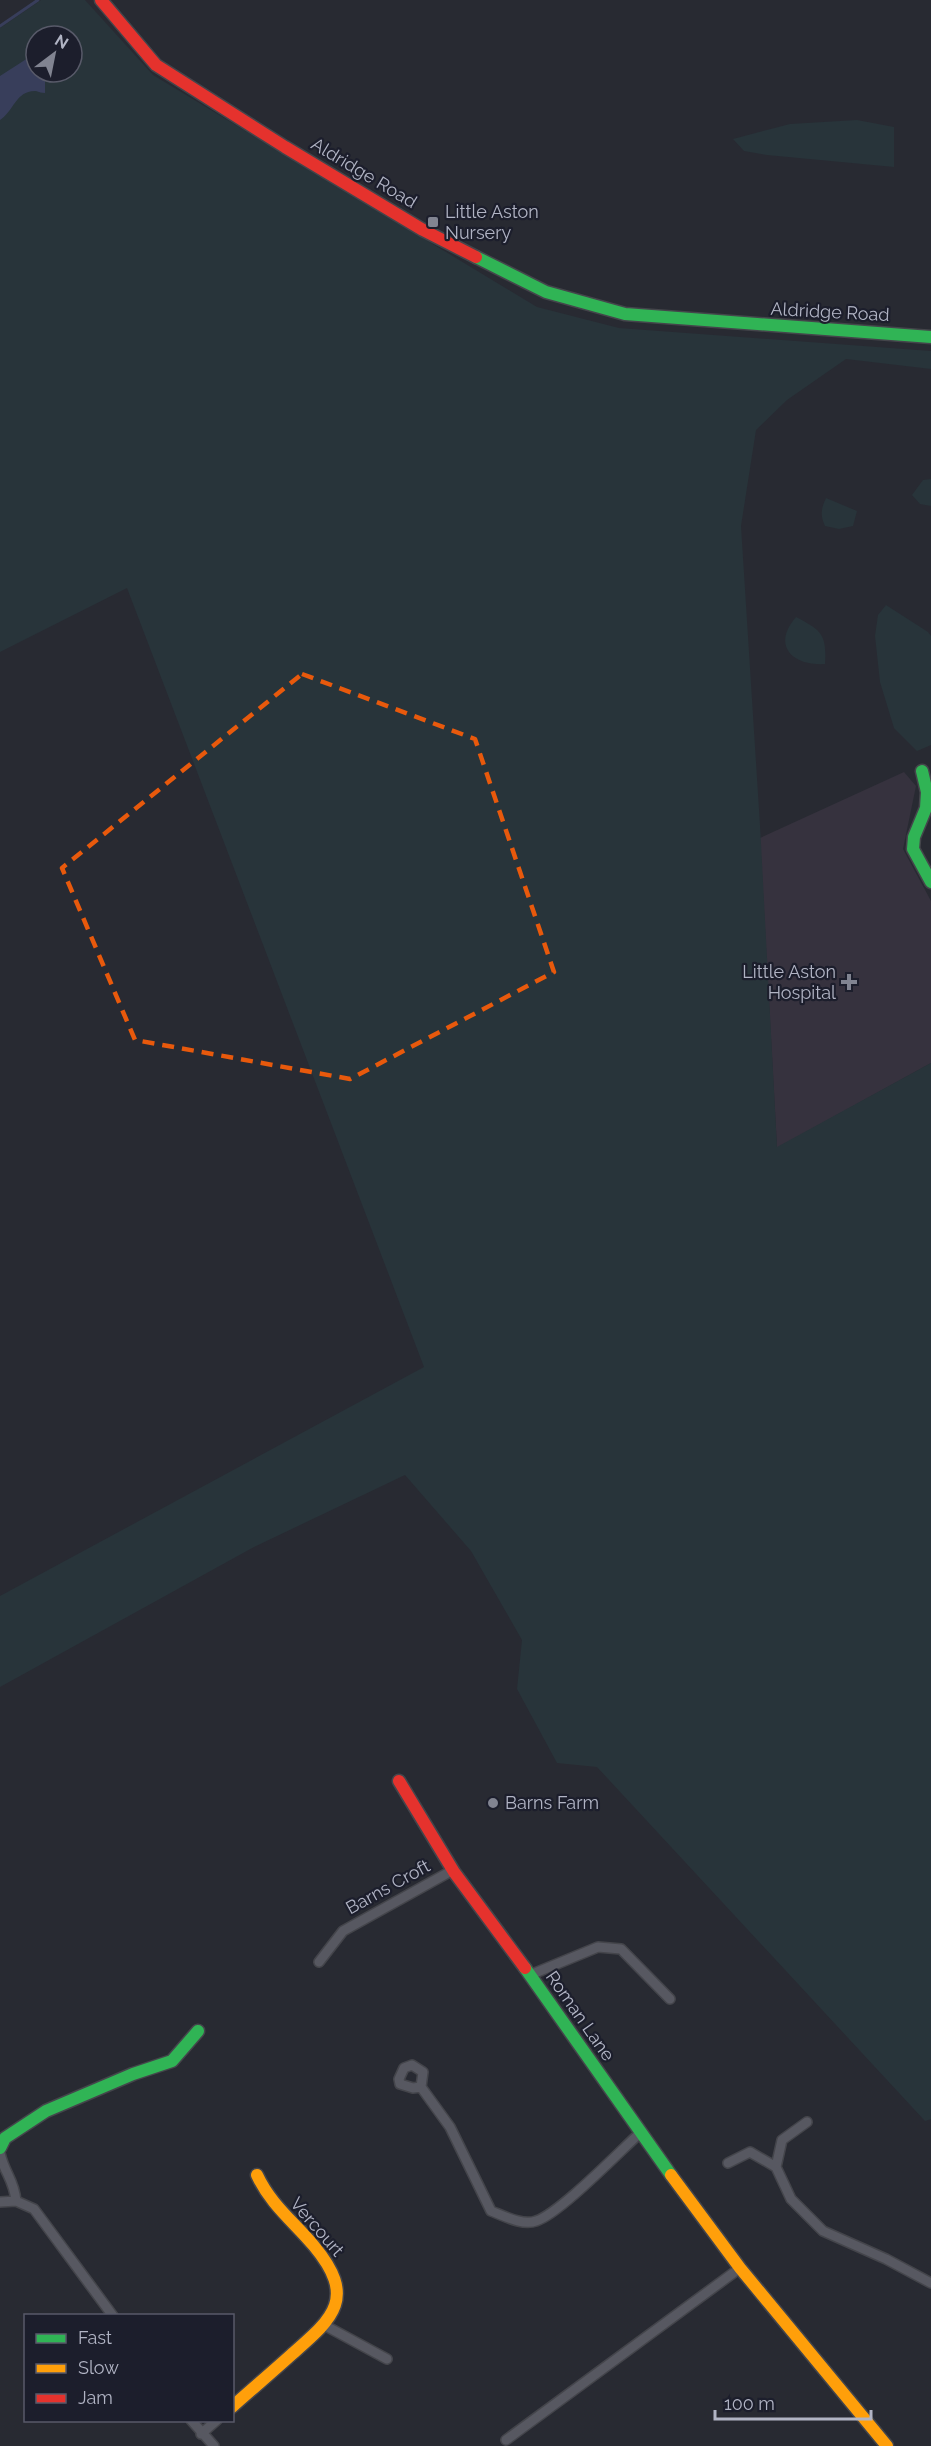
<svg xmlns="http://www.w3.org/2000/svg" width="931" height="2446" font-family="Raleway,sans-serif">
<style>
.medical{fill:#36323e}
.green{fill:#28343a;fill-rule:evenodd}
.water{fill:#383e5b}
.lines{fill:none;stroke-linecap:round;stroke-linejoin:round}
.stream{stroke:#383e5b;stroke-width:3}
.street-casing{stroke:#44454b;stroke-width:12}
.fast-casing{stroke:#44454b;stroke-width:15}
.slow-casing{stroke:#44454b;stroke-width:15}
.jam-casing{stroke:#44454b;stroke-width:15}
.street{stroke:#575861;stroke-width:9}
.fast{stroke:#30b455;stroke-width:12}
.slow{stroke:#ff9f0a;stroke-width:12}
.jam{stroke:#e5322d;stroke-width:12}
.marked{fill:none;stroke:#e8590c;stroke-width:4.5;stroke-dasharray:12 8;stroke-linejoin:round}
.poi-dot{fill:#818491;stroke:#1c1e2c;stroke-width:2}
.labels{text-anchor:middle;stroke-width:4.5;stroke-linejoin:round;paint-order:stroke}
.street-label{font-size:18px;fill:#b1b4c4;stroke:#1c1e2c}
.poi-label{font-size:18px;fill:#b1b4c4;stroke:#1c1e2c;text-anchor:start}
</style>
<rect width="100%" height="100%" fill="#282a32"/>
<path class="medical" d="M904,772L916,786L903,849L931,901V1063L777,1148L760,838Z"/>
<path class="green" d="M41,0H85L153,75L537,307L619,328L931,351V369L846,359L787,400L756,430L741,526L760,825L777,1147L931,1063V2119L925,2121L597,1767L557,1763L517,1689L522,1640L471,1551L405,1475L254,1547L0,1687V1596L424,1367L127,588L0,652V28ZM36,36H72V72H36Z
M857,120L894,127V167L767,155L744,151L733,139L790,124Z
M931,479V506L920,504L912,495L923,480Z
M826,498L857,511L853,526L839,529L825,526C820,515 821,509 826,498Z
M886,605L928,632L931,636V745L917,751L894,728L880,682L875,636L878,615Z
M796,617C821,630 827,634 825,664C793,666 771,646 796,617Z"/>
<path class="water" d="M28,58H36V72H45V93C42,93 39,92 36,91C16,90 14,111 0,120V76Z"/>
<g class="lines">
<path class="stream" d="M0,26L38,0"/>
<defs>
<path id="street" d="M319,1962L343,1931L453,1870
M530,1975L598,1947L621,1949L670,1999
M421,2087L413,2088L400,2084L399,2079L404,2068L412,2065L423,2072L421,2087L450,2127L491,2211C504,2216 523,2226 536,2221C559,2214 619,2152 640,2133
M0,2153C4,2173 14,2179 16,2201
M728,2163L750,2152L776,2167L791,2199L823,2231L886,2259L931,2283
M776,2167L782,2140L807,2122
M16,2201L34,2209L113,2316
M0,2202L16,2201
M324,2325L387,2359
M191,2420L214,2446
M201,2434L217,2420
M506,2440L740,2268"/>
<path id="fast" d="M476,257L546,292L625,314L931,337
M922,771L927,792L926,808L914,837L913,849L931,882
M525,1968L671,2175
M0,2148L5,2138L46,2111L133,2074L172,2061L198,2031"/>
<path id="slow" d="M671,2175L740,2268L887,2446
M232,2407C251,2390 271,2373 291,2355C332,2319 358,2299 314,2246C294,2222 271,2205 257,2175"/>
<path id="jam" d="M101,0L156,65L285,147L423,230L476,257
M399,1781L454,1872L525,1968"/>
</defs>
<use href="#street" class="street-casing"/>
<use href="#fast" class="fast-casing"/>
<use href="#slow" class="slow-casing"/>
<use href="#jam" class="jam-casing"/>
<use href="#street" class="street"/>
<use href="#fast" class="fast"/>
<use href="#slow" class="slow"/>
<use href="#jam" class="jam"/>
</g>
<path class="marked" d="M302,674L475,739L554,972L350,1079L135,1040L62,868Z"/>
<g class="poi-dot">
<rect x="427" y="216" width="12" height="12" rx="3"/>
<path d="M846 973h6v6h6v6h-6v6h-6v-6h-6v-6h6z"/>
<circle cx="493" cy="1803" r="6"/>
</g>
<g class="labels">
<g class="street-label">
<text transform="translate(364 173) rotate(31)" y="6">Aldridge Road</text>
<text transform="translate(830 312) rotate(3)" y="6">Aldridge Road</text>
<text transform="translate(388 1887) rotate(-29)" y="6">Barns Croft</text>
<text transform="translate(580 2016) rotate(55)" y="6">Roman Lane</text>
<text transform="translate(317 2227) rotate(49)" y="6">Vercourt</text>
</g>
<g class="poi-label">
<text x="445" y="218">Little Aston<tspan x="445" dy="21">Nursery</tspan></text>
<text x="836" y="978" text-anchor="end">Little Aston<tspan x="836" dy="21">Hospital</tspan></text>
<text x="505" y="1809">Barns Farm</text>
</g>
</g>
<rect x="24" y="2314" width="210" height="108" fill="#1c1e2c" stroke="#585a69" stroke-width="1.5"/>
<rect x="36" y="2334" width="30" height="9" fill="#30b455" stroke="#585a69" stroke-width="1.5"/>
<text x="78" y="2344" font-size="18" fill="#b1b4c4">Fast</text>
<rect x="36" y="2364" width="30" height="9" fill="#ff9f0a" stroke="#585a69" stroke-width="1.5"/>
<text x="78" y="2374" font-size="18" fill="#b1b4c4">Slow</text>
<rect x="36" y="2394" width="30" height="9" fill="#e5322d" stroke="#585a69" stroke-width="1.5"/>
<text x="78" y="2404" font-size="18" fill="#b1b4c4">Jam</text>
<g transform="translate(54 54) rotate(32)"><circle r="28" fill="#1c1e2c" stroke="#585a69" stroke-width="1.5"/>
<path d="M0-4.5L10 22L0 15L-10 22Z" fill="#818491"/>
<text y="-9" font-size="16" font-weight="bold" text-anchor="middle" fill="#b1b4c4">N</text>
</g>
<path d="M715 2410v9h156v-9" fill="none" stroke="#b1b4c4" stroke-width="3"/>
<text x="724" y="2410" font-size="18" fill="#b1b4c4" stroke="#1c1e2c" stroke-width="4.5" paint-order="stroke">100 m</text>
</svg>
